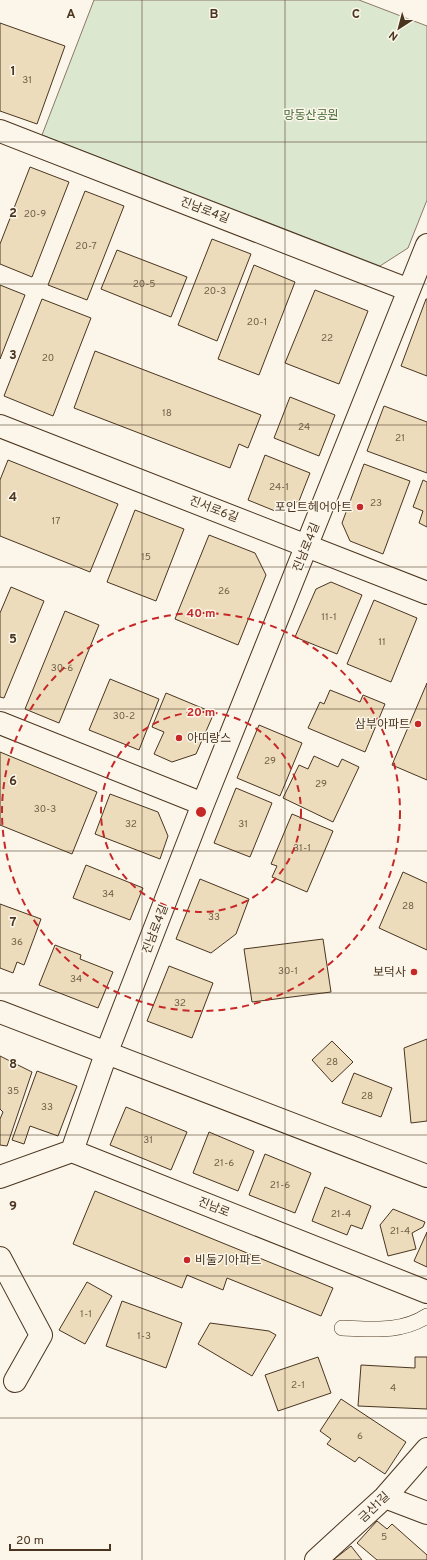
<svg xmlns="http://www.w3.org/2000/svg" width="427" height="1560" font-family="Overpass,'Noto Sans KR',sans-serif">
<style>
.green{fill:#dce7d0;stroke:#887966}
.building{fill:#ecdcbc;stroke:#4a3520}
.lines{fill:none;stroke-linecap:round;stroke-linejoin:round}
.lane-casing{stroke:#4a3520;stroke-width:16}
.street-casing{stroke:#4a3520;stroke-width:24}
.lane{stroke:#fbf6e9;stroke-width:15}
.street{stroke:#fbf6e9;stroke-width:22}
.grid{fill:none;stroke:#4a3520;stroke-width:1;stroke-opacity:0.55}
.ring{fill:none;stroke:#c62828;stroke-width:2;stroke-dasharray:7 5}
.poi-dot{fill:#c62828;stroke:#fbf6e9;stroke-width:1.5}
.labels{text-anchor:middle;stroke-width:3;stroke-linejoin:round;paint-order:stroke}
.number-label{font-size:10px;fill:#725f47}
.park-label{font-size:12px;fill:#436837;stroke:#fbf6e9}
.street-label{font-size:12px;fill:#4a3520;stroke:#fbf6e9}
.poi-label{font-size:12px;fill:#4a3520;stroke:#fbf6e9;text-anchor:end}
.grid-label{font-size:13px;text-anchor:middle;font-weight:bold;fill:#4a3520;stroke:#fbf6e9;stroke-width:3;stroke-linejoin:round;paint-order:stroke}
.centre{fill:#c62828;stroke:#fbf6e9;stroke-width:2}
.ring-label{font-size:12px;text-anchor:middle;font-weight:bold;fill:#c62828;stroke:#fbf6e9;stroke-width:3;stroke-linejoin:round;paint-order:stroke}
</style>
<rect width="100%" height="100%" fill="#fbf6e9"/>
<path class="green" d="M94,0H359L427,26V200L408,248L380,266L42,135Z"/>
<path class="building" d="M0,23L65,46L37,124L0,111Z
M30,167L69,182L32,277L0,264V244Z
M85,191L124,206L87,300L48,285Z
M212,239L251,254L217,341L178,325Z
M117,250L187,277L171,317L101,289Z
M254,265L295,282L259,375L218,359Z
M0,285L25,295L0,359Z
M315,290L368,311L339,384L285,363Z
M42,299L91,318L53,416L4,396Z
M426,299H427V376L401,366Z
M95,351L261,415L248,448L239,444L230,468L74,408Z
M290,397L335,415L319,456L274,438Z
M384,406L427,422V473L367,451Z
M265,455L310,473L299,501L275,511L248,500Z
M8,460L118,504L90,572L0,536V480Z
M364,464L410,481L383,554L350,541L342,523Z
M423,480L427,482V527L419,523L423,511L413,507Z
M135,510L184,529L156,601L107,582Z
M209,535L255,553L266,575L238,645L175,619Z
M331,582L362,595L337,654L295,637L316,589Z
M11,587L44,601L4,698L0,697V613Z
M374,600L417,618L391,682L347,664Z
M65,611L99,625L59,723L25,709Z
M110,679L159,699L139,750L89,730Z
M427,683V780L392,765Z
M330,690L360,702L363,695L385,704L365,752L308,728L320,702L324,704Z
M166,693L214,713L196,754L172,762L154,754L164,732L152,727Z
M259,725L302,743L280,796L237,778Z
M0,752L97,792L72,854L0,825Z
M314,756L338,767L342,759L359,767L333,822L283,798L299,765L308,769Z
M236,788L272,803L250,857L214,843Z
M110,794L158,812L168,836L160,859L95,834Z
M292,814L333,831L307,892L272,877L277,866L271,864Z
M86,865L143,888L130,920L73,898Z
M403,872L427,883V950L379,928Z
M200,879L249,899L236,934L211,953L176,939Z
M0,904L41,919L24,965L17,962L13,973L0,968Z
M323,939L331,992L252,1002L244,949Z
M55,945L81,955L80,959L113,972L98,1008L39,985Z
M169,966L213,983L192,1038L147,1021Z
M427,1039V1121L411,1123L404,1048Z
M332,1041L353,1062L332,1082L312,1060Z
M0,1056L32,1072L7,1146L0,1145V1119L3,1112L0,1109Z
M37,1071L77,1086L58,1136L30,1126L24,1144L12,1140Z
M354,1073L392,1088L381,1117L342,1103Z
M126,1107L187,1132L171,1170L110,1145Z
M209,1132L254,1151L238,1191L193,1173Z
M265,1154L311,1173L295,1213L249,1195Z
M325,1187L371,1206L362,1229L351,1225L347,1235L312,1221Z
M95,1191L333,1288L321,1316L227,1278L223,1290L187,1275L182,1288L73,1244Z
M393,1209L425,1222L423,1227L412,1233L416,1249L388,1256L380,1225Z
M427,1232V1267L414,1261Z
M87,1282L112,1296L85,1344L59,1330Z
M122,1301L182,1323L166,1368L106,1346Z
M210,1323L269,1331L276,1335L252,1376L198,1344Z
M318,1357L331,1393L278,1411L265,1375Z
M415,1357H427V1409L358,1406L361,1365L415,1368Z
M341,1399L406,1442L385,1474L359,1457L355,1462L327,1444L331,1439L320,1431Z
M377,1521L387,1529L392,1524L427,1555V1560H377L357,1543Z
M351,1546L362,1560H333Z"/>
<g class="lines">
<defs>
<path id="lane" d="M342,1328C372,1329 401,1333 427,1316"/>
<path id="street" d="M0,131L409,290
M0,426L427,593
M0,723L203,804
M0,1012L427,1176
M72,1151L106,1054L203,804L427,245
M0,1177L72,1151L427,1292
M0,1258L41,1335L15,1381
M385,1497L427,1513
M316,1560L385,1497L427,1449"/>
</defs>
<use href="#lane" class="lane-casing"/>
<use href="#street" class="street-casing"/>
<use href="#lane" class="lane"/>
<use href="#street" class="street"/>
</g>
<path class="grid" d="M142,0V1560M285,0V1560M0,142H427M0,284H427M0,425H427M0,567H427M0,709H427M0,851H427M0,993H427M0,1135H427M0,1276H427M0,1418H427"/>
<g class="ring">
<circle cx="201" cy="812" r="100"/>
<circle cx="201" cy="812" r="199"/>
</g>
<g class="poi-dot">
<circle cx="360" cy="507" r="4"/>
<circle cx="418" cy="724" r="4"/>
<circle cx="179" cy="738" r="4"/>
<circle cx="414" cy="972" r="4"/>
<circle cx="187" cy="1260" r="4"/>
</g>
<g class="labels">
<g class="number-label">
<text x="27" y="83">31</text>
<text x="35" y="217">20-9</text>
<text x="86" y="249">20-7</text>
<text x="144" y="287">20-5</text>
<text x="215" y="294">20-3</text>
<text x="257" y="325">20-1</text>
<text x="327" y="341">22</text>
<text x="48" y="361">20</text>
<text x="167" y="416">18</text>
<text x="304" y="430">24</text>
<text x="400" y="441">21</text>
<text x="279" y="490">24-1</text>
<text x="376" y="506">23</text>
<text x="56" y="524">17</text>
<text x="146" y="560">15</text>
<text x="224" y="594">26</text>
<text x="329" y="620">11-1</text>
<text x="382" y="645">11</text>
<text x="62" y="671">30-6</text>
<text x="124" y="719">30-2</text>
<text x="270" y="764">29</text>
<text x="321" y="787">29</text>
<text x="45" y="812">30-3</text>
<text x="131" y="827">32</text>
<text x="243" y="827">31</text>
<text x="302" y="851">31-1</text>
<text x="108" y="897">34</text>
<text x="408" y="909">28</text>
<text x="214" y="920">33</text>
<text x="17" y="945">36</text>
<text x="288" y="974">30-1</text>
<text x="76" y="982">34</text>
<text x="180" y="1006">32</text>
<text x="332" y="1065">28</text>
<text x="13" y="1094">35</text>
<text x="367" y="1099">28</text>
<text x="47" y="1110">33</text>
<text x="148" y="1143">31</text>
<text x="224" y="1166">21-6</text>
<text x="280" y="1188">21-6</text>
<text x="341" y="1217">21-4</text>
<text x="400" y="1234">21-4</text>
<text x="86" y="1317">1-1</text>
<text x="144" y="1339">1-3</text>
<text x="298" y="1388">2-1</text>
<text x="393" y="1391">4</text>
<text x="360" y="1439">6</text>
<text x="384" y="1540">5</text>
</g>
<g class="park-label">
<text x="311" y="119">망동산공원</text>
</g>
<g class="street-label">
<text transform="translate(205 210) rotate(21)" y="4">진남로4길</text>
<text transform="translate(214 509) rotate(21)" y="4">진서로6길</text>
<text transform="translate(306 547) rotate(-68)" y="4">진남로4길</text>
<text transform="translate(155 929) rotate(-69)" y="4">진남로4길</text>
<text transform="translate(214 1207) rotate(22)" y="4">진남로</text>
<text transform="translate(374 1507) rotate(-44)" y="4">금산1길</text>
</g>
<g class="poi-label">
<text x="352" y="511">포인트헤어아트</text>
<text x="410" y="728">삼부아파트</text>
<text x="187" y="742" text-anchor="start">아띠랑스</text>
<text x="406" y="976">보덕사</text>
<text x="195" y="1264" text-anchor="start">비둘기아파트</text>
</g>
</g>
<g class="grid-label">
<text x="71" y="18">A</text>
<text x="214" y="18">B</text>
<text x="356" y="18">C</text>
<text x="13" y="75">1</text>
<text x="13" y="217">2</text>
<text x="13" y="359">3</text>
<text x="13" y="501">4</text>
<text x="13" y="643">5</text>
<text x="13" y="785">6</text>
<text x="13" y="926">7</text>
<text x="13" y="1068">8</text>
<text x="13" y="1210">9</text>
</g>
<circle cx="201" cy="812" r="6" class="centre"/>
<g class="ring-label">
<text x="201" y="617">40 m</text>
<text x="201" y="716">20 m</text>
</g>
<g transform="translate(399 28) rotate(216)" stroke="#fbf6e9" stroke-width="3" paint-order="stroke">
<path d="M0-3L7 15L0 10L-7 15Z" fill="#4a3520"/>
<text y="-6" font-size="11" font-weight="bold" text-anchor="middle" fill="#4a3520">N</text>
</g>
<path d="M10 1544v6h100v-6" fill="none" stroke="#4a3520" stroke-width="2"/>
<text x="16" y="1544" font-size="12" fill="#4a3520" stroke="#fbf6e9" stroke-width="3" paint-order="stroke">20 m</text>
</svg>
